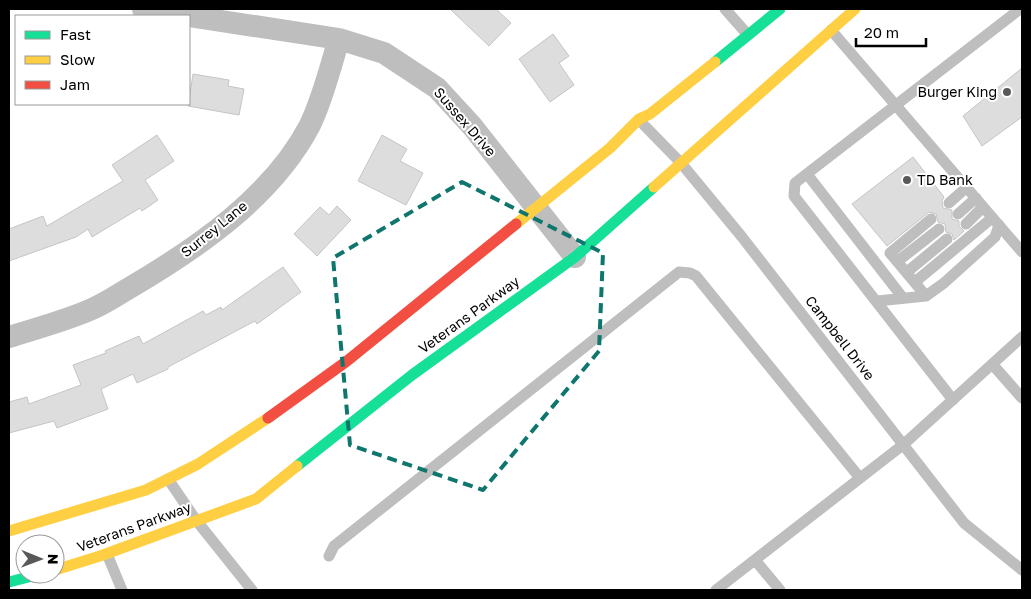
<svg xmlns="http://www.w3.org/2000/svg" width="1031" height="599" font-family="'Golos Text',sans-serif">
<style>
.building{fill:#ddd;stroke:#c5c5c5}
.lines{fill:none;stroke-linecap:round;stroke-linejoin:round}
.lane{stroke:#bebebe;stroke-width:11}
.street{stroke:#bebebe;stroke-width:22}
.fast{stroke:#16e098;stroke-width:11}
.slow{stroke:#ffcf43;stroke-width:11}
.jam{stroke:#f24e42;stroke-width:11}
.marked{fill:none;stroke:#0f766e;stroke-width:4;stroke-dasharray:10 6;stroke-linejoin:round}
.poi-dot{fill:#595959;stroke:#fff;stroke-width:2}
.labels{text-anchor:middle;stroke-width:4;stroke-linejoin:round;paint-order:stroke}
.poi-label{font-size:14px;fill:#000;stroke:#fff;text-anchor:end}
.street-label{font-size:14px;fill:#000;stroke:#fff}
</style>
<rect width="100%" height="100%" fill="#fff"/>
<path class="building" d="M450,9H496L511,23L489,46Z
M553,34L569,56L559,63L574,85L550,102L519,59Z
M1022,68V117L982,146L963,116Z
M193,74L229,80L228,86L244,89L239,115L188,106Z
M157,135L174,161L145,180L158,200L142,211L140,208L92,237L88,229L76,237L9,261V229L43,216L47,226L123,181L112,165Z
M382,135L407,149L400,161L423,173L406,205L358,181Z
M913,157L944,197L942,201L943,208L952,210V219L959,221V226L964,231L954,240L952,234L946,232L945,224L938,222L936,214L929,212L887,246L852,204Z
M337,206L351,220L317,256L294,234L320,207L329,215Z
M283,267L301,292L257,324L255,321L168,367V369L137,383L133,374L101,389L108,409L57,428L54,421L9,433V402L27,397L29,404L81,385L73,365L106,353L105,351L139,336L143,344L203,311L206,315L221,307L222,310Z"/>
<g class="lines">
<path class="lane" d="M725,9L748,35
M831,30L1022,252
M639,120L681,163L742,237L964,523L1022,570
M807,174L903,298
M949,203L967,187
M958,214L976,198
M966,224L983,207
M898,261L939,229
M907,272L947,239
M915,282L992,218
M926,296L890,253L931,219
M877,301L926,296L944,283L995,237L999,225
M993,365L1022,398
M953,400L794,196L795,183L1020,9
M168,479L196,520L252,590
M107,554L122,590
M329,556L334,546L679,272L690,273L696,276L860,478
M755,560L780,590
M716,590L904,444L1022,337"/>
<path class="street" d="M143,9L339,39L384,53L437,88L472,126L575,257
M9,337C37,328 65,321 92,309C106,303 119,294 131,287C199,247 273,196 310,125C323,98 330,68 339,39"/>
<path class="fast" d="M715,62L780,9
M297,466L412,375L575,257L654,187
M9,582L40,574"/>
<path class="slow" d="M654,187L855,9
M516,224L610,148L639,119L650,114L715,62
M9,531L146,490L198,464L268,418
M55,570L100,556L256,499L297,466"/>
<path class="jam" d="M268,418L347,361L516,224"/>
</g>
<path class="marked" d="M462,182L603,253L599,351L483,490L350,445L333,258Z"/>
<g class="poi-dot">
<circle cx="1007" cy="92" r="5"/>
<circle cx="907" cy="180" r="5"/>
</g>
<g class="labels">
<g class="poi-label">
<text x="997" y="97">Burger King</text>
<text x="917" y="185" text-anchor="start">TD Bank</text>
</g>
<g class="street-label">
<text transform="translate(465 122) rotate(49)" y="5">Sussex Drive</text>
<text transform="translate(214 229) rotate(-39)" y="5">Surrey Lane</text>
<text transform="translate(469 315) rotate(-36)" y="5">Veterans Parkway</text>
<text transform="translate(840 338) rotate(52)" y="5">Campbell Drive</text>
<text transform="translate(134 527) rotate(-20)" y="5">Veterans Parkway</text>
</g>
</g>
<rect width="1031" height="599" fill="none" stroke="#000000" stroke-width="20"/>
<rect x="15" y="15" width="175" height="90" fill="#ffffff" stroke="#999999"/>
<rect x="25" y="31" width="25" height="8" fill="#16e098" stroke="#999999"/>
<text x="60" y="40" font-size="15" fill="#000000">Fast</text>
<rect x="25" y="56" width="25" height="8" fill="#ffcf43" stroke="#999999"/>
<text x="60" y="65" font-size="15" fill="#000000">Slow</text>
<rect x="25" y="81" width="25" height="8" fill="#f24e42" stroke="#999999"/>
<text x="60" y="90" font-size="15" fill="#000000">Jam</text>
<g transform="translate(40 559) rotate(91)"><circle r="24" fill="#ffffff" stroke="#999999"/>
<path d="M0-4L9 19L0 12L-9 19Z" fill="#595959"/>
<text y="-8" font-size="14" font-weight="bold" text-anchor="middle" fill="#000000">N</text>
</g>
<path d="M856 38v8h70v-8" fill="none" stroke="#000000" stroke-width="2.5"/>
<text x="864" y="38" font-size="15" fill="#000000" stroke="#ffffff" stroke-width="4" paint-order="stroke">20 m</text>
</svg>
